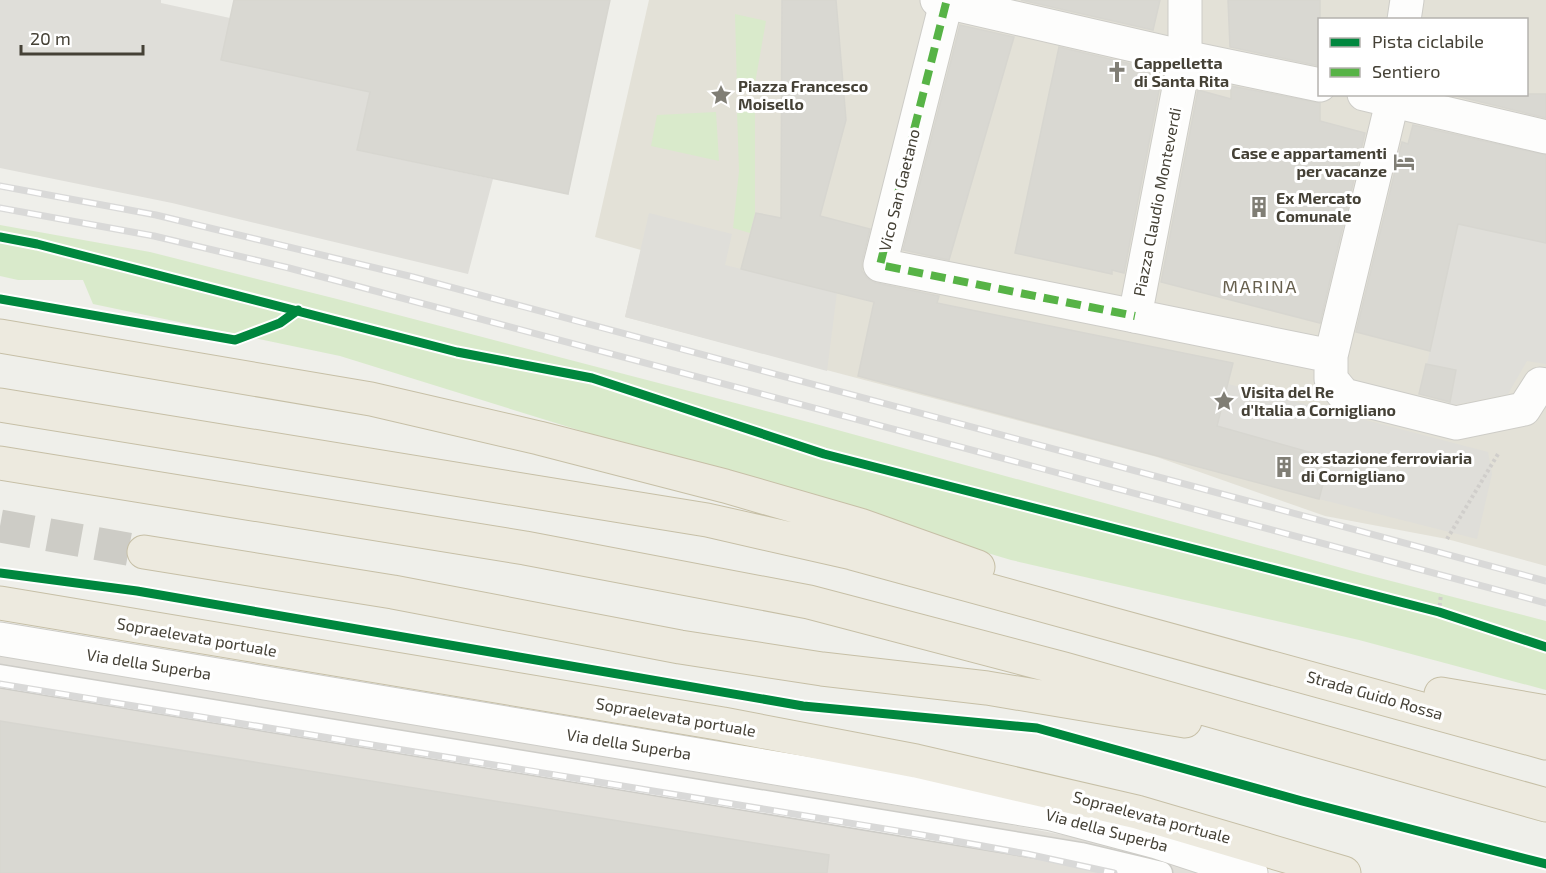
<svg xmlns="http://www.w3.org/2000/svg" width="1546" height="873" font-family="'Exo 2',sans-serif">
<style>
.residential{fill:#e3e1d7;fill-rule:evenodd}
.industrial{fill:#e1dfd9}
.green{fill:#d9eacb}
.parking{fill:#dfded9}
.building{fill:#d9d8d2;stroke:#d7d6d0;stroke-width:1.5}
.lines{fill:none;stroke-linecap:round;stroke-linejoin:round}
.trunk-tunnel{stroke:#cdccc6;stroke-width:33;stroke-dasharray:33 16;stroke-linecap:butt}
.service-casing{stroke:#cdccc7;stroke-width:25}
.pedestrian-casing{stroke:#cdccc7;stroke-width:35}
.minor-casing{stroke:#cdccc7;stroke-width:35}
.tertiary-casing{stroke:#cdccc7;stroke-width:35}
.trunk-casing{stroke:#c6bfa6;stroke-width:35}
.path{stroke:#d0cecb;stroke-width:4;stroke-dasharray:3 3;stroke-linecap:butt}
.service{stroke:#fdfdfc;stroke-width:22}
.pedestrian{stroke:#fdfdfc;stroke-width:33}
.minor{stroke:#fdfdfc;stroke-width:33}
.tertiary{stroke:#fdfdfc;stroke-width:33}
.trunk{stroke:#edeadf;stroke-width:33}
.rail-casing{stroke:#d9d9d8;stroke-width:7}
.rail{stroke:#fff;stroke-width:4.5;stroke-dasharray:14;stroke-linecap:butt}
.quiet{stroke:#57b346;stroke-width:8;stroke-dasharray:15 8;stroke-linecap:butt}
.cycleway-casing{stroke:#fff;stroke-width:13}
.cycleway{stroke:#00873e;stroke-width:9}
.labels{text-anchor:middle;stroke-width:6;stroke-linejoin:round;paint-order:stroke}
.poi-label{font-size:16px;font-weight:bold;fill:#454136;stroke:#fff;text-anchor:start}
.street-label{font-size:16px;fill:#454136;stroke:#fff}
.neighbourhood-label{font-size:18px;letter-spacing:1.5px;fill:#67604e;stroke:#fff}
</style>
<rect width="100%" height="100%" fill="#efefea"/>
<path class="residential" d="M649,0H1546V566L1447,539L1325,516L1157,457L625,317L641,250L595,237ZM1320,20H1526V94H1320Z"/>
<path class="industrial" d="M0,656L1007,824L1093,841L1203,873H0Z"/>
<path class="green" d="M735,14L766,21L754,89H737Z
M755,110V213L750,233L733,228L739,171L737,111Z
M716,112L719,161L651,146L657,115Z
M0,225L150,252L337,299L812,423L1360,573L1546,621V690L1359,640L1011,560L659,455L340,356L93,304L83,280H18L0,276Z"/>
<path class="parking" d="M0,0H161V3L230,18L222,60L370,92L357,150L493,179L468,274L172,203L0,168Z
M649,213L732,234L725,265L837,292L827,371L625,317Z
M1458,224L1546,243V364L1527,361L1508,394L1449,406L1456,370L1427,364Z
M1228,384L1488,452L1492,474L1477,539L1319,499L1330,458L1217,428Z"/>
<path class="building" d="M234,0H610L568,194L357,150L370,92L221,60Z
M782,0H836L846,120L820,216L870,229L862,261V271L867,278L876,283L939,296L937,303L1233,363L1217,426L1330,458L1319,499L858,376L874,302L741,269L756,213L781,218Z
M1021,0H1160L1153,30Z
M1228,0H1320V66L1230,47Z
M960,25L1014,37L949,260L903,250Z
M1059,47L1153,69L1151,77L1161,80L1124,273L1112,270V274L1015,253Z
M1231,86L1320,103V121L1365,133L1320,323L1161,282L1198,90L1231,99Z
M1448,94H1546V118Z
M1413,125L1546,155V243L1458,224L1430,351L1356,332L1402,142L1408,144Z
M1426,364L1456,370L1450,402L1419,394Z
M0,721L829,855L827,873H0Z"/>
<g class="lines">
<path class="trunk-tunnel" d="M0,526L144,552"/>
<defs>
<path id="service" d="M0,676L1081,854L1161,873"/>
<path id="pedestrian" d="M946,3L880,265L1135,316"/>
<path id="minor" d="M1185,0V57L1135,316L1331,356
M1404,20L1407,0
M1394,94L1331,356V379L1344,395L1456,423L1524,409L1540,384L1546,385"/>
<path id="tertiary" d="M937,0L1185,57L1320,85
M1364,94L1546,137
M0,639L1052,814L1157,842L1251,873"/>
<path id="trunk" d="M0,336L371,399L539,438L725,486L860,525L978,567
M0,405L707,520L852,553L1546,743
M0,463L525,548L809,602L1064,669L1546,805
M144,552L393,592L680,647L822,669L987,688L1185,721
M0,603L723,724L916,761L1137,812L1344,873
M1441,694L1546,712"/>
</defs>
<use href="#service" class="service-casing"/>
<use href="#pedestrian" class="pedestrian-casing"/>
<use href="#minor" class="minor-casing"/>
<use href="#tertiary" class="tertiary-casing"/>
<use href="#trunk" class="trunk-casing"/>
<path class="path" d="M0,237L37,244L457,352L592,378L824,454L1439,612L1546,647
M1447,539L1498,454
M1439,612L1441,594"/>
<use href="#service" class="service"/>
<use href="#pedestrian" class="pedestrian"/>
<use href="#minor" class="minor"/>
<use href="#tertiary" class="tertiary"/>
<use href="#trunk" class="trunk"/>
<defs>
<path id="rail" d="M0,186L156,215L413,277L1546,581
M0,208L154,236L289,268L1546,603
M0,684L922,835L1027,854L1114,873"/>
</defs>
<use href="#rail" class="rail-casing"/>
<use href="#rail" class="rail"/>
<path class="quiet" d="M946,3L880,265L1135,316"/>
<defs>
<path id="cycleway" d="M0,237L37,244L457,352L592,378L824,454L1439,612L1546,647
M0,299L235,340L280,323L298,310
M0,573L137,591L803,706L1037,728L1302,801L1546,864"/>
</defs>
<use href="#cycleway" class="cycleway-casing"/>
<use href="#cycleway" class="cycleway"/>
</g>
<defs>
<symbol id="church-bare" viewBox="-9 -9 18 18"><path d="M-1.2-6h2.4v3.5h3.3v2.4h-3.3V6h-2.4V-.1h-3.3v-2.4h3.3Z" fill="#807e75" stroke="#fff" stroke-width="2.5" paint-order="stroke"/></symbol>
<symbol id="sight-bare" viewBox="-9 -9 18 18"><path d="M0-6L1.8-2.2L6-1.7L2.9 1.2L3.7 5.4L0 3.3L-3.7 5.4L-2.9 1.2L-6-1.7L-1.8-2.2Z" fill="#807e75" stroke="#fff" stroke-width="2.5" paint-order="stroke"/></symbol>
<symbol id="hotel-bare" viewBox="-9 -9 18 18"><path d="M-6-4.5h1.5V1H6V5H4.5V3h-9V5H-6ZM-4 0a1.8 1.8 0 1 1 3.6 0ZM.5 0V-2.5h3Q6-2.5 6 0Z" fill="#807e75" stroke="#fff" stroke-width="2.5" paint-order="stroke"/></symbol>
<symbol id="building-bare" viewBox="-9 -9 18 18"><path d="M-4-6H4V6H1V3H-1V6H-4ZM-2.5-4.3h1.7v1.8h-1.7ZM.8-4.3h1.7v1.8H.8ZM-2.5-1h1.7V.8h-1.7ZM.8-1h1.7V.8H.8Z" fill="#807e75" stroke="#fff" stroke-width="2.5" paint-order="stroke"/></symbol>
</defs>
<g fill-rule="evenodd">
<use href="#church-bare" x="1102" y="57" width="30" height="30"/>
<use href="#sight-bare" x="706" y="80" width="30" height="30"/>
<use href="#hotel-bare" x="1389" y="147" width="30" height="30"/>
<use href="#building-bare" x="1244" y="192" width="30" height="30"/>
<use href="#sight-bare" x="1209" y="386" width="30" height="30"/>
<use href="#building-bare" x="1269" y="452" width="30" height="30"/>
</g>
<g class="labels">
<g class="poi-label">
<text x="1134" y="69">Cappelletta<tspan x="1134" dy="18">di Santa Rita</tspan></text>
<text x="738" y="92">Piazza Francesco<tspan x="738" dy="18">Moisello</tspan></text>
<text x="1387" y="159" text-anchor="end">Case e appartamenti<tspan x="1387" dy="18">per vacanze</tspan></text>
<text x="1276" y="204">Ex Mercato<tspan x="1276" dy="18">Comunale</tspan></text>
<text x="1241" y="398">Visita del Re<tspan x="1241" dy="18">d'Italia a Cornigliano</tspan></text>
<text x="1301" y="464">ex stazione ferroviaria<tspan x="1301" dy="18">di Cornigliano</tspan></text>
</g>
<g class="street-label">
<text transform="translate(899 190) rotate(-76)" y="6">Vico San Gaetano</text>
<text transform="translate(1157 202) rotate(-79)" y="6">Piazza Claudio Monteverdi</text>
<text transform="translate(197 637) rotate(10)" y="6">Sopraelevata portuale</text>
<text transform="translate(149 664) rotate(9)" y="6">Via della Superba</text>
<text transform="translate(1375 695) rotate(16)" y="6">Strada Guido Rossa</text>
<text transform="translate(676 717) rotate(10)" y="6">Sopraelevata portuale</text>
<text transform="translate(629 744) rotate(9)" y="6">Via della Superba</text>
<text transform="translate(1152 817) rotate(15)" y="6">Sopraelevata portuale</text>
<text transform="translate(1107 830) rotate(15)" y="6">Via della Superba</text>
</g>
<g class="neighbourhood-label">
<text x="1260" y="293">MARINA</text>
</g>
</g>
<rect x="1318" y="18" width="210" height="78" fill="#ffffff" stroke="#b5b3af" stroke-width="1.5"/>
<rect x="1330" y="38" width="30" height="9" fill="#00873e" stroke="#b5b3af" stroke-width="1.5"/>
<text x="1372" y="48" font-size="18" fill="#454136">Pista ciclabile</text>
<rect x="1330" y="68" width="30" height="9" fill="#57b346" stroke="#b5b3af" stroke-width="1.5"/>
<text x="1372" y="78" font-size="18" fill="#454136">Sentiero</text>
<path d="M21 45v9h122v-9" fill="none" stroke="#454136" stroke-width="3"/>
<text x="30" y="45" font-size="18" fill="#454136" stroke="#ffffff" stroke-width="4.5" paint-order="stroke">20 m</text>
</svg>
